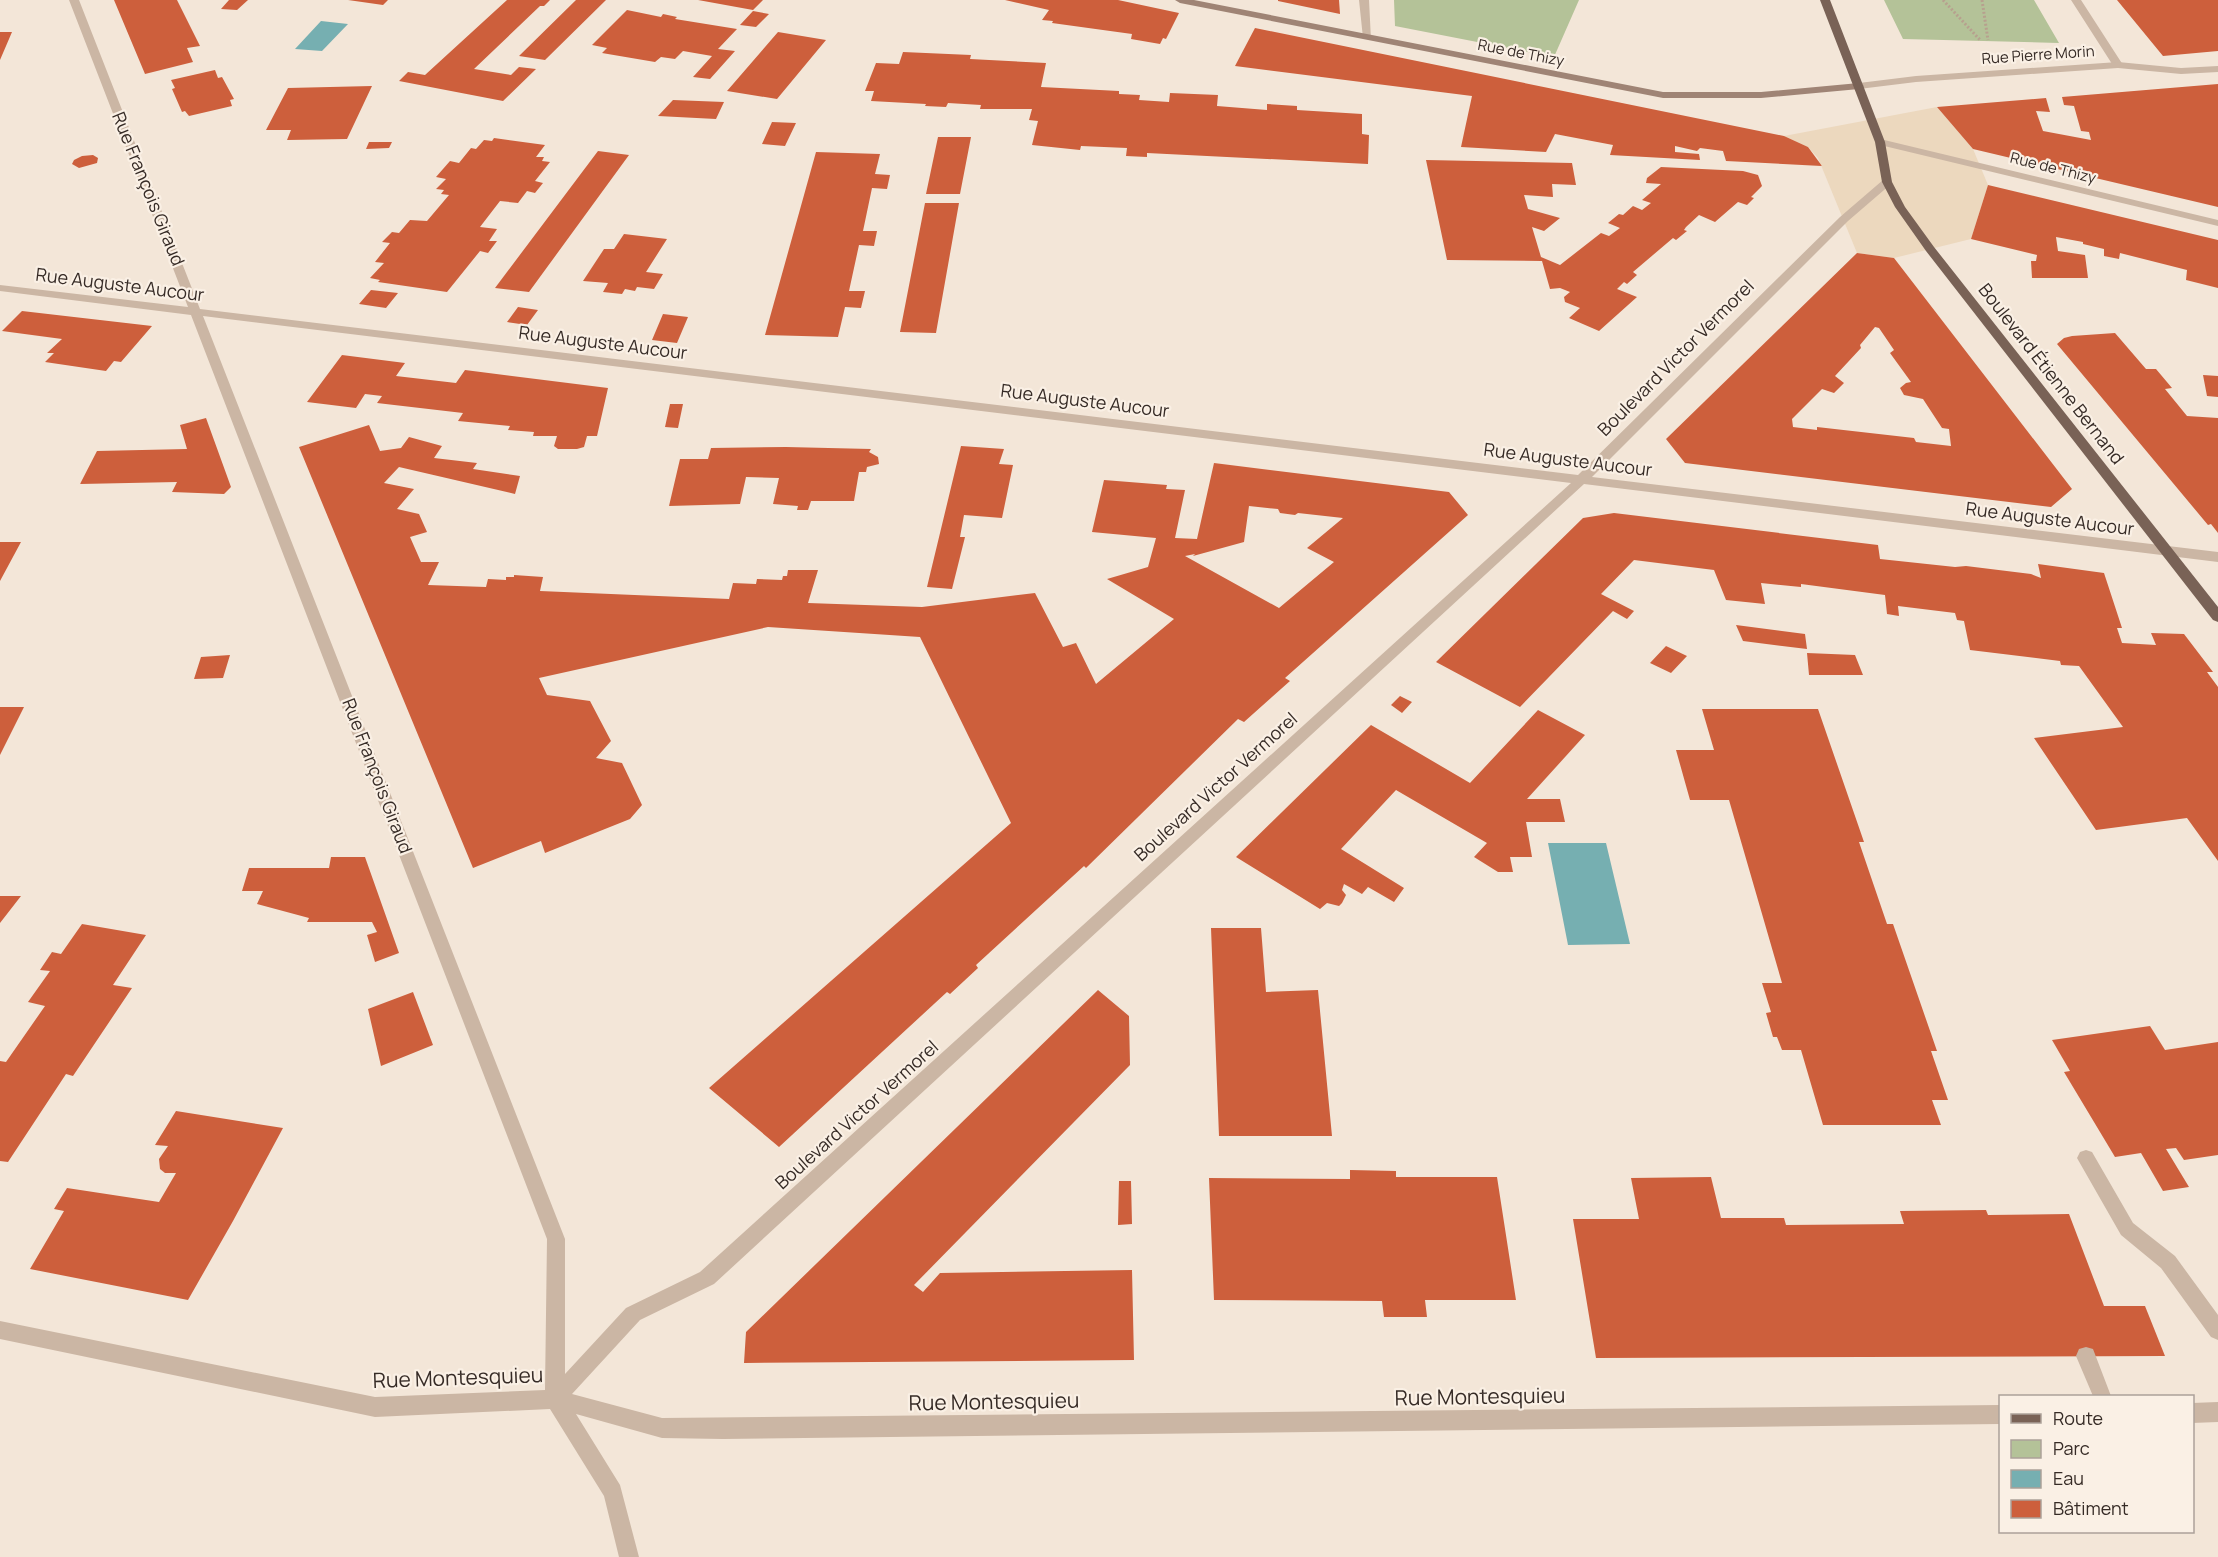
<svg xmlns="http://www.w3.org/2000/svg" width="2218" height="1557" font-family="Manrope,sans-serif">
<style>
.green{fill:#b4c298}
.plaza{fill:#ecd8be}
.water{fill:#76afb1}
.building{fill:#cd5f3c;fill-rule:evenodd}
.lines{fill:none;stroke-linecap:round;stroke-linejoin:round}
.path{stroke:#b7a08e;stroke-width:3;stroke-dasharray:2 2;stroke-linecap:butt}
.service{fill:#cbb6a4;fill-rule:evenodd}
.minor{fill:#cbb6a4;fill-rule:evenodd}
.tertiary{fill:#cbb6a4;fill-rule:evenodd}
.secondary{fill:#9f8475;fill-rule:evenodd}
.primary{fill:#796256;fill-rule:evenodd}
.labels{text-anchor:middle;stroke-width:4.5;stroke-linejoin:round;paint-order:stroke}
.far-street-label{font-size:15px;fill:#362b26;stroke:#faf0e5}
.street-label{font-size:18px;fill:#362b26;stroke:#faf0e5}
.near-street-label{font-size:21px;fill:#362b26;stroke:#faf0e5}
</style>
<rect width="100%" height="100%" fill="#f3e6d8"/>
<path class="green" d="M1394,0H1579L1554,57L1395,26Z
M1884,0H2034L2059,43L1903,39Z"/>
<path class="plaza" d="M1937,107L1973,149L1988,185L1971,239L1894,258L1857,253L1818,158L1808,147L1784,136Z"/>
<path class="water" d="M321,21L348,24L322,51L295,49Z
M1548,843H1606L1630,944L1568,945Z"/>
<path class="building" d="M114,0H177L200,46L187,48L193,62L145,74Z
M229,0H248L237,10L221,9Z
M348,0H388L383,5Z
M507,0H550L544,6H540L474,69L511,75L519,67L536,69L503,101L399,81L408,72L425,75Z
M576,0H606L545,60L519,56Z
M698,0H763L753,10Z
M1005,0H1118L1179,13L1166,39L1163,38L1160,44L1131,39L1132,34L1052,23L1053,21L1042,20L1049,10Z
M1278,0H1339L1340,14L1278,1Z
M2117,0H2218V51L2163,56Z
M627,10L661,17L663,14L677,17L675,19L737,29L718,49L735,51L710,79L693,77L712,56L683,51L675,59L661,57L655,62L602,53L607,48L592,45Z
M753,11L769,14L756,27L740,25Z
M1255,28L1784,136L1808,147L1822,166L1726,161L1723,151L1700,148L1697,151L1675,146V152L1699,154L1700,160L1610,155L1613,145L1555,134L1546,152L1461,147L1472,96L1235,66Z
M0,32H12L0,60Z
M778,32L826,40L777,99L727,91Z
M903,52L971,55L970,59L1046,63L1041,87L1119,91V94L1140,95L1139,100L1169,102L1170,93L1218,95L1217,106L1267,110V104L1297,106V110L1362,114V134L1369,135L1368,164L1147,153V157L1126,156L1127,148L1081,146L1080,150L1032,145L1038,121L1029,120L1032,109H980L981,105L948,103L946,107L925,106L926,104L871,101L874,91H865L876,63L899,64Z
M215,70L218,78L222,77L234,99L230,100L232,106L189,116L185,111L182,112L172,89L175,88L171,80Z
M2218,84V207L1973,149L1937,107L2046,98L2050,112L2036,111L2043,131L2091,140L2089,132L2081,131L2074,106L2064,105L2062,97Z
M372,86L347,139L287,140L291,130H266L288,88Z
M673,100L724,102L716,119L658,116Z
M772,122L796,123L785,146L762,144Z
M938,137H971L960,194H926Z
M494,138L545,145L536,157H544L542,161L550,162L535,181L543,183L535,193L527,191L518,203L500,201L480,227L497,229L489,241H497L488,253L480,251L447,292L378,282L380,280L370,278L384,263L375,262L390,243L382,242L392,232L399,233L410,220L427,221L449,195L441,194L444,190L436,189L446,179L436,177L450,161L459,163L471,148L476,149L484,140L492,141Z
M369,142H392L389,148L366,149Z
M598,151L629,155L529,292L495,288Z
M816,152L880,154L875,174L890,175L887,189L872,188L863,231H877L874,246L859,245L849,291H865L861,308L845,307L838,337L765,335Z
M93,155L98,158L97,163L79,168L72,164L74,160L82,156Z
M1426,160L1572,163L1576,185L1552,184L1553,197L1524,195L1528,209L1560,218L1544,231L1532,227L1541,257L1560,265L1601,233L1609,236L1620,228L1608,223L1619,214L1623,215L1633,206L1642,210L1651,203L1642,200L1661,184L1646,183L1647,178L1661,167L1743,171L1758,175L1762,186L1751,197L1754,198L1747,205L1738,202L1715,222L1699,215L1686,227L1684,230L1687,231L1676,240L1673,238L1633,272L1637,275L1627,284L1624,282L1617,289L1637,297L1599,331L1569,318L1580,308L1565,302L1564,297L1570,292L1560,288L1550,289L1542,261L1447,260Z
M1988,185L2218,240V288L2186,280L2187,270L2120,253L2119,259L2104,256V249L2083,244V242L2056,237L2058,251L2085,255L2088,278H2032L2031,261H2036L2037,255L1971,239Z
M925,203H959L936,333L900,332Z
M624,234L667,239L646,272L663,274L654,289L637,287L635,291L625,289L622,294L603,292L608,283L583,281L604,249H614Z
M1857,253L1894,258L2072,489L2051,507L1685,463L1666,439ZM1875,327L1879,328L1894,350L1890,353L1911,382L1906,383L1900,388L1904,395L1923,399L1942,428L1949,429L1951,446L1916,442L1914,438L1817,427V430L1793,427L1792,419L1822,389L1834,393L1844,383L1835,376L1861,348L1860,345Z
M371,290L398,293L386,308L359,304Z
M518,307L538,310L527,325L507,322Z
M22,311L152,326L121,362L114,361L106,371L45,362L54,353H47L62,339L2,331Z
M663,314L688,317L677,343L652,340Z
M2115,333L2146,369H2156L2172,388L2165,389L2187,416L2218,418V533L2211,524L2208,525L2057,344L2064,338L2072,336Z
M342,355L405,363L396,376L456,383L465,370L608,388L597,436H587L584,447L577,449H558L554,446L557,436H533L534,432L508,430L510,426L458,421L463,413L377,403L382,396L365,394L356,408L307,402Z
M2203,375L2218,376V397L2207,396Z
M670,404H683L678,428L665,427Z
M206,418L231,487L224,494L172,492L177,482L80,484L97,451L187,449L180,425Z
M369,425L380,451L401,448L409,437L442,446L434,458L477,463L473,469L520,476L515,494L399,467L384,483L414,489L397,509L419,514L427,532L410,537L421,562H439L428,585L486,587L488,579L506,580V577H514V575L543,577L540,591L729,599L733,583L756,584L757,579L782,580L783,576H787L788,570H818L808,603L922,607L1035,593L1063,647L1076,643L1096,684L1174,619L1107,579L1148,567L1156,538L1092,532L1104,480L1167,485L1166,489L1185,490L1175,538L1197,539L1214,463L1449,492L1468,515L1285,678L1290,681L1244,722L1238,719L1086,868L1084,866L976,965L978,968L950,994L947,992L779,1147L709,1088L1011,823L920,637L768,627L539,678L547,695L590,701L611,741L596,758L622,763L642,805L630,819L545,853L541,841L473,868L299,447ZM1249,506L1278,509L1280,513L1295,515L1298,513L1343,518L1307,548L1334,562L1279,608L1185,556L1195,554L1193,556L1244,542Z
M961,446L1004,449L999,464L1013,465L1002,518L964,515L960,537H965L952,589L927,587Z
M786,447L871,449L869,452L878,457L879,464L867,467L866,472H859L854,501H811L808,510H797L798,506L773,504L779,478L746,477L740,504L669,506L680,459H708L711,448Z
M1614,513L1878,545L1880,559L1955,567L1966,566L2031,574L2041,578L2038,564L2104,573L2122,628H2117L2122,643L2156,645L2151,633L2184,634L2213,672H2207L2218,687V861L2187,818L2096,830L2034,738L2123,727L2079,666L2061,665L2060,661L1970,650L1964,621L1957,620L1955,613L1898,606L1899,616L1887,614L1885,595L1801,584V587L1761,583L1765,604L1726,600L1714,570L1634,560L1601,594L1634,611L1627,619L1613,611L1520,707L1436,662L1583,518Z
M0,542H21L0,581Z
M1736,625L1805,634L1807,649L1743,641Z
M1666,646L1687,656L1671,673L1650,663Z
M1807,653L1855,655L1863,675H1809Z
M230,655L223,678L194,679L201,657Z
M1400,696L1412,702L1402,713L1391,705Z
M0,707H24L0,755Z
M1702,709H1818L1864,842H1859L1887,924H1893L1937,1051H1931L1948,1100H1932L1941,1125H1823L1801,1050H1782L1777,1037H1773L1766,1013L1771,1012L1762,983H1782L1729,800H1690L1676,750H1714Z
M1538,710L1585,735L1527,799H1560L1565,822H1526L1532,857H1510L1513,872H1498L1474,857L1487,843L1396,790L1341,849L1404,888L1394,902L1368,887L1362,894L1344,884L1342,890L1346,895L1342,903L1339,906L1327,903L1320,909L1236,857L1371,725L1470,783Z
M331,857H365L399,953L375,962L367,935L377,932L372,922H307L309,918L257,904L263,891H242L249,868H329Z
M0,896H21L0,923Z
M82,924L146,935L113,985L132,988L73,1076L66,1074L8,1162L0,1161V1061L6,1062L45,1006L28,1002L50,971L40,970L52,952L61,954Z
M1211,928H1261L1266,992L1318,990L1332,1136H1219Z
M1098,990L1129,1016L1130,1065L914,1285L923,1292L940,1273L1132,1270L1134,1360L744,1363L746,1332Z
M413,992L433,1045L381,1066L368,1009Z
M2150,1026L2165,1050L2218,1042V1155L2184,1160L2176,1148L2166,1149L2189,1187L2163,1191L2141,1153L2115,1157L2064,1072L2070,1071L2052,1040Z
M176,1111L283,1128L233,1221L188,1300L30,1269L64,1211L54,1209L67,1188L159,1202L176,1173H165L160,1169L159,1159L168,1146L155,1145Z
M1350,1170L1396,1171V1177H1497L1516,1300H1425L1427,1317H1384L1382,1301L1214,1300L1209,1178L1350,1179Z
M1711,1177L1721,1218H1784L1786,1225L1904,1224L1900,1211L1986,1210L1988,1215L2069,1214L2104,1306H2145L2165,1356L1596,1358L1573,1219H1639L1631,1178Z
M1119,1181H1131L1132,1224L1118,1225Z"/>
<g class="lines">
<path class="path" d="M1943,0L1981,41
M1982,0L1988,40"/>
<path class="service" d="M2086,1150L2092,1152L2133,1223L2175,1256L2218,1315V1340L2211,1337L2161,1268L2121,1235L2077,1158L2080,1152Z
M2086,1347L2093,1349L2111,1396H2093L2076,1356L2079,1349Z"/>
<path class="minor" d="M69,0H79L200,309L1578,475L1840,217L1883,180H1891V184L1848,221L1592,477L2218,552V562L1584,484L714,1284L640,1320L572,1394L662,1418L2000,1405V1424L723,1439L662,1438L576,1414L620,1485L639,1557H619L604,1496L550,1409L375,1417L0,1339V1321L375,1397L545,1390L547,1239L191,315L0,291V285L188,307ZM203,316L1571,483L700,1272L626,1308L565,1374V1239Z
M1359,0H1369L1371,40L1363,38Z
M2071,0H2081L2123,65L2122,67H2114Z
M1880,139L2218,220V226L1876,144V140Z
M2218,1402V1422L2192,1423V1403Z"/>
<path class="tertiary" d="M2118,62L2181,68L2218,66V72L2181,74L2118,68L1916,82L1859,89L1854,86L1859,83L1916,76Z"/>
<path class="secondary" d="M1175,0H1194L1663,92H1761L1859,83L1864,86L1859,89L1761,98H1663L1180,3Z"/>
<path class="primary" d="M1820,0H1830L1885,142L1892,182L1905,207L1934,247L2218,607V622L2213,620L1926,251L1895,207L1882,182L1875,142Z"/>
</g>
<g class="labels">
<g class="far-street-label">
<text transform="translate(1521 53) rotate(11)" y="5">Rue de Thizy</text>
<text transform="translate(2038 55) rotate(-4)" y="5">Rue Pierre Morin</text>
<text transform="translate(2053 168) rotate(14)" y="5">Rue de Thizy</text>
</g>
<g class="street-label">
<text transform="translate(148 189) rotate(68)" y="6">Rue François Giraud</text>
<text transform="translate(120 285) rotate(7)" y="6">Rue Auguste Aucour</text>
<text transform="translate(603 343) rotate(7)" y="6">Rue Auguste Aucour</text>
<text transform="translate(1676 358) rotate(-45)" y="6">Boulevard Victor Vermorel</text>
<text transform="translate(2051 374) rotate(52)" y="6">Boulevard Étienne Bernand</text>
<text transform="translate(1085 401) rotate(7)" y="6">Rue Auguste Aucour</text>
<text transform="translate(1568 460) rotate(7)" y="6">Rue Auguste Aucour</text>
<text transform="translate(2050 519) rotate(7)" y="6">Rue Auguste Aucour</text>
<text transform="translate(377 776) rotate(69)" y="6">Rue François Giraud</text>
<text transform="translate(1216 787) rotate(-42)" y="6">Boulevard Victor Vermorel</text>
<text transform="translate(857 1115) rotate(-42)" y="6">Boulevard Victor Vermorel</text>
</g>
<g class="near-street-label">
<text transform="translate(458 1378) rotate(-2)" y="7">Rue Montesquieu</text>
<text transform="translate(1480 1397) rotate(-1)" y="7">Rue Montesquieu</text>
<text transform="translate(994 1402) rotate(-1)" y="7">Rue Montesquieu</text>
</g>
</g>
<rect x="1999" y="1395" width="195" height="138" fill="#faf0e5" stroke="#aca199" stroke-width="1.5"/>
<rect x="2011" y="1414" width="30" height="9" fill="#796256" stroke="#aca199" stroke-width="1.5"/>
<text x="2053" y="1425" font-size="18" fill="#362b26">Route</text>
<rect x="2011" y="1440" width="30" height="18" fill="#b4c298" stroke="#aca199" stroke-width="1.5"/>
<text x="2053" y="1455" font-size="18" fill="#362b26">Parc</text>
<rect x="2011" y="1470" width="30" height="18" fill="#76afb1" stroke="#aca199" stroke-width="1.5"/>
<text x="2053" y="1485" font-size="18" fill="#362b26">Eau</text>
<rect x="2011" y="1500" width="30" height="18" fill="#cd5f3c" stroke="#aca199" stroke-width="1.5"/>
<text x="2053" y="1515" font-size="18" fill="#362b26">Bâtiment</text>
</svg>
